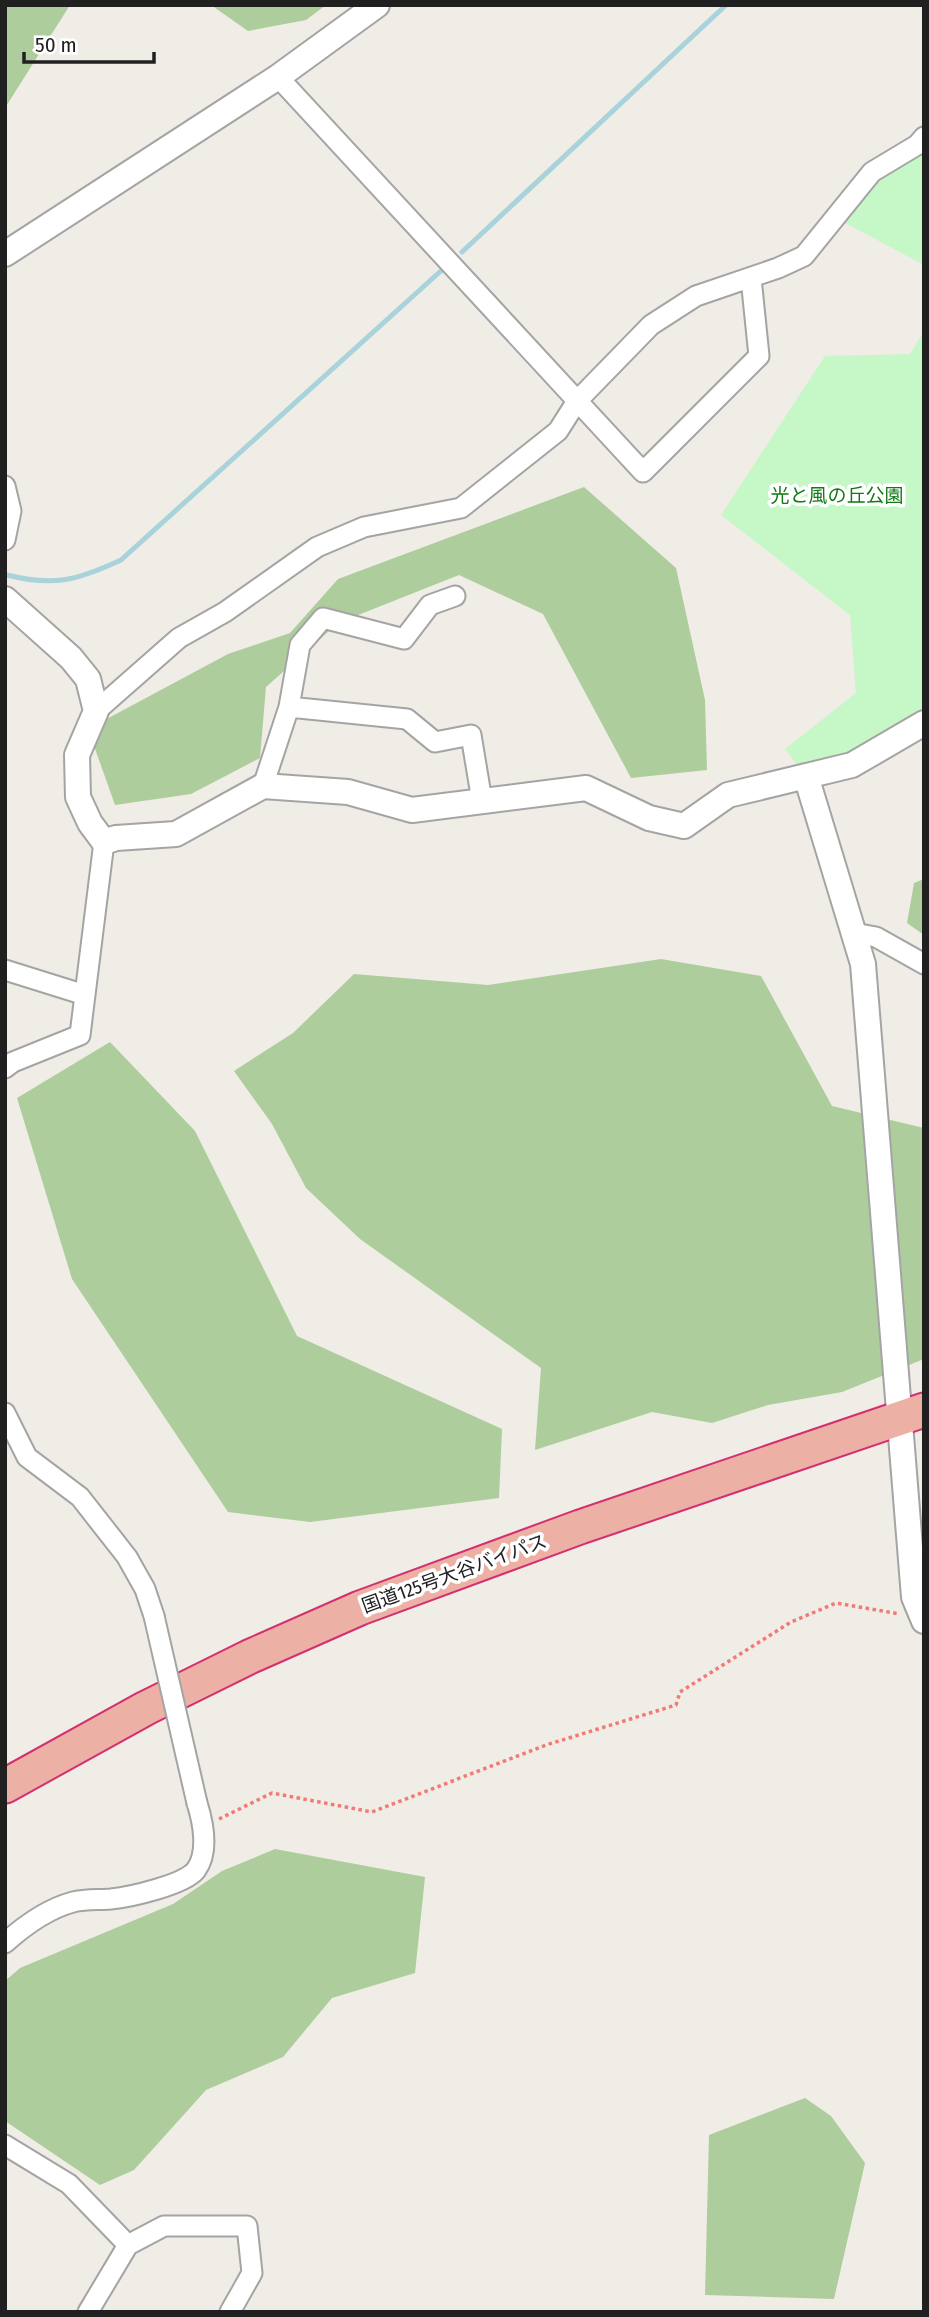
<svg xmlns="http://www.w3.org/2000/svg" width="929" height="2317" font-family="'Fira Sans Condensed','Noto Sans JP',sans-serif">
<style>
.forest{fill:#aecd9d}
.park{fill:#c6f7c7}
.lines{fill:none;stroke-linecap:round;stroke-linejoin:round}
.stream{stroke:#a9d3db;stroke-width:5}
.minor-casing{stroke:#a4a4a4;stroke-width:23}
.tertiary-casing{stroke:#a4a4a4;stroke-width:28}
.trunk-casing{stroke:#d32f71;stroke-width:37}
.path{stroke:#f37974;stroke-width:3.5;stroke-dasharray:3.5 3.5;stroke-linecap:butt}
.minor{stroke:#fff;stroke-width:19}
.tertiary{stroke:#fff;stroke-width:24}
.trunk{stroke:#edb0a5;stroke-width:33}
.minor-bridge-casing{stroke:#a4a4a4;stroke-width:23;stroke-linecap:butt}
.minor-bridge{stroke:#fff;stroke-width:19}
.labels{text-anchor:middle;stroke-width:7;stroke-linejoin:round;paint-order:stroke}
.park-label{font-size:19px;fill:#117a14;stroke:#fff}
.street-label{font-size:19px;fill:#202020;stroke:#fff}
</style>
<rect width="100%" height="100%" fill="#f0ece6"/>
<path class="forest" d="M5,5H70L5,108Z
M211,5H326L306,20L248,31Z
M584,487L676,568L705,700L707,770L631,778L543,614L459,575L338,623L266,687L260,758L191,794L115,805L88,729L228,654L290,633L338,579Z
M924,879V935L907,923L914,883Z
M661,959L761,976L832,1106L924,1128V1359L842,1392L768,1405L712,1423L652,1412L535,1450L541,1368L360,1239L306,1188L272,1124L234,1071L293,1033L354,974L488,985Z
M110,1042L195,1131L297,1336L502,1429L499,1498L310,1522L228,1512L72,1279L17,1098Z
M275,1849L425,1877L415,1973L332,1998L283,2057L206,2090L134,2170L100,2185L5,2121V1981L20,1968L173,1904L222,1871Z
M805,2098L831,2116L865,2163L834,2299L705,2295L709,2135Z"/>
<path class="park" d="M924,137V265L834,217Z
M924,331V723L806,776L785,749L856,693L850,615L721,515L825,356L910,354Z"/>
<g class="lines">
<path class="stream" d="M462,252L726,5
M7,575C54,587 78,580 121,560L443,269"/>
<defs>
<path id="minor" d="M278,77L643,472L759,356L751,278
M5,486L11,511L5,540
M289,707L300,645L323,618L404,639L430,605L455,596
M96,711L179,638L225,612L317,547L364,527L461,508L558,431L577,401L651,325L696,296L778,268L804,256L872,172L917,145L924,137
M263,786L289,707L407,719L435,742L471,735L482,801
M854,933L876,937L924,964
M5,970L85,995
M5,1068L13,1062L80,1035L104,842
M5,1413L27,1457L80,1497L127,1557L145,1589L154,1616
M5,1943C25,1925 47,1909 73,1902C85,1899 98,1900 111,1899C130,1897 184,1885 196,1870C209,1852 203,1822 197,1803
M5,2145L69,2184L128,2245
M88,2312L128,2245L164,2226H247L252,2273L230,2312"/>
<path id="tertiary" d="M5,254L278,77L377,5
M5,599L71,658L88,679L96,711L77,755L78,797L90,823L104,842L116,838L176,834L263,786L348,792L412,810L586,788L649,818L684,826L728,795L852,765L924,723
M806,776L863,964L914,1597L924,1621"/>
<path id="trunk" d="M5,1786L146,1708L249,1657L360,1608L580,1527L924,1410"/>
</defs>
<use href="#minor" class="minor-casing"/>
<use href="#tertiary" class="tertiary-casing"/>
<use href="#trunk" class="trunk-casing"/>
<path class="path" d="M219,1819L272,1793L372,1812L546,1745L676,1705L680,1692L791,1622L836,1603L900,1614"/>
<use href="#minor" class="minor"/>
<use href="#tertiary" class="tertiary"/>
<use href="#trunk" class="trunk"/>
<defs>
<path id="minor-bridge" d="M154,1616L197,1803"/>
</defs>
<use href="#minor-bridge" class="minor-bridge-casing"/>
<use href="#minor-bridge" class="minor-bridge"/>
</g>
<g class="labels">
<g class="park-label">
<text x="837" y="502">光と風の丘公園</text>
</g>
<g class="street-label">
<text transform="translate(454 1573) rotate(-20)" y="7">国道125号大谷バイパス</text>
</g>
</g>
<rect width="929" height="2317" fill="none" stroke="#202020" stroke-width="14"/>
<path d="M24 52v10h130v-10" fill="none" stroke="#202020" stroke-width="3.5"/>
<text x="35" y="52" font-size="21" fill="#202020" stroke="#ffffff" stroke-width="5" paint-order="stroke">50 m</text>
</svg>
